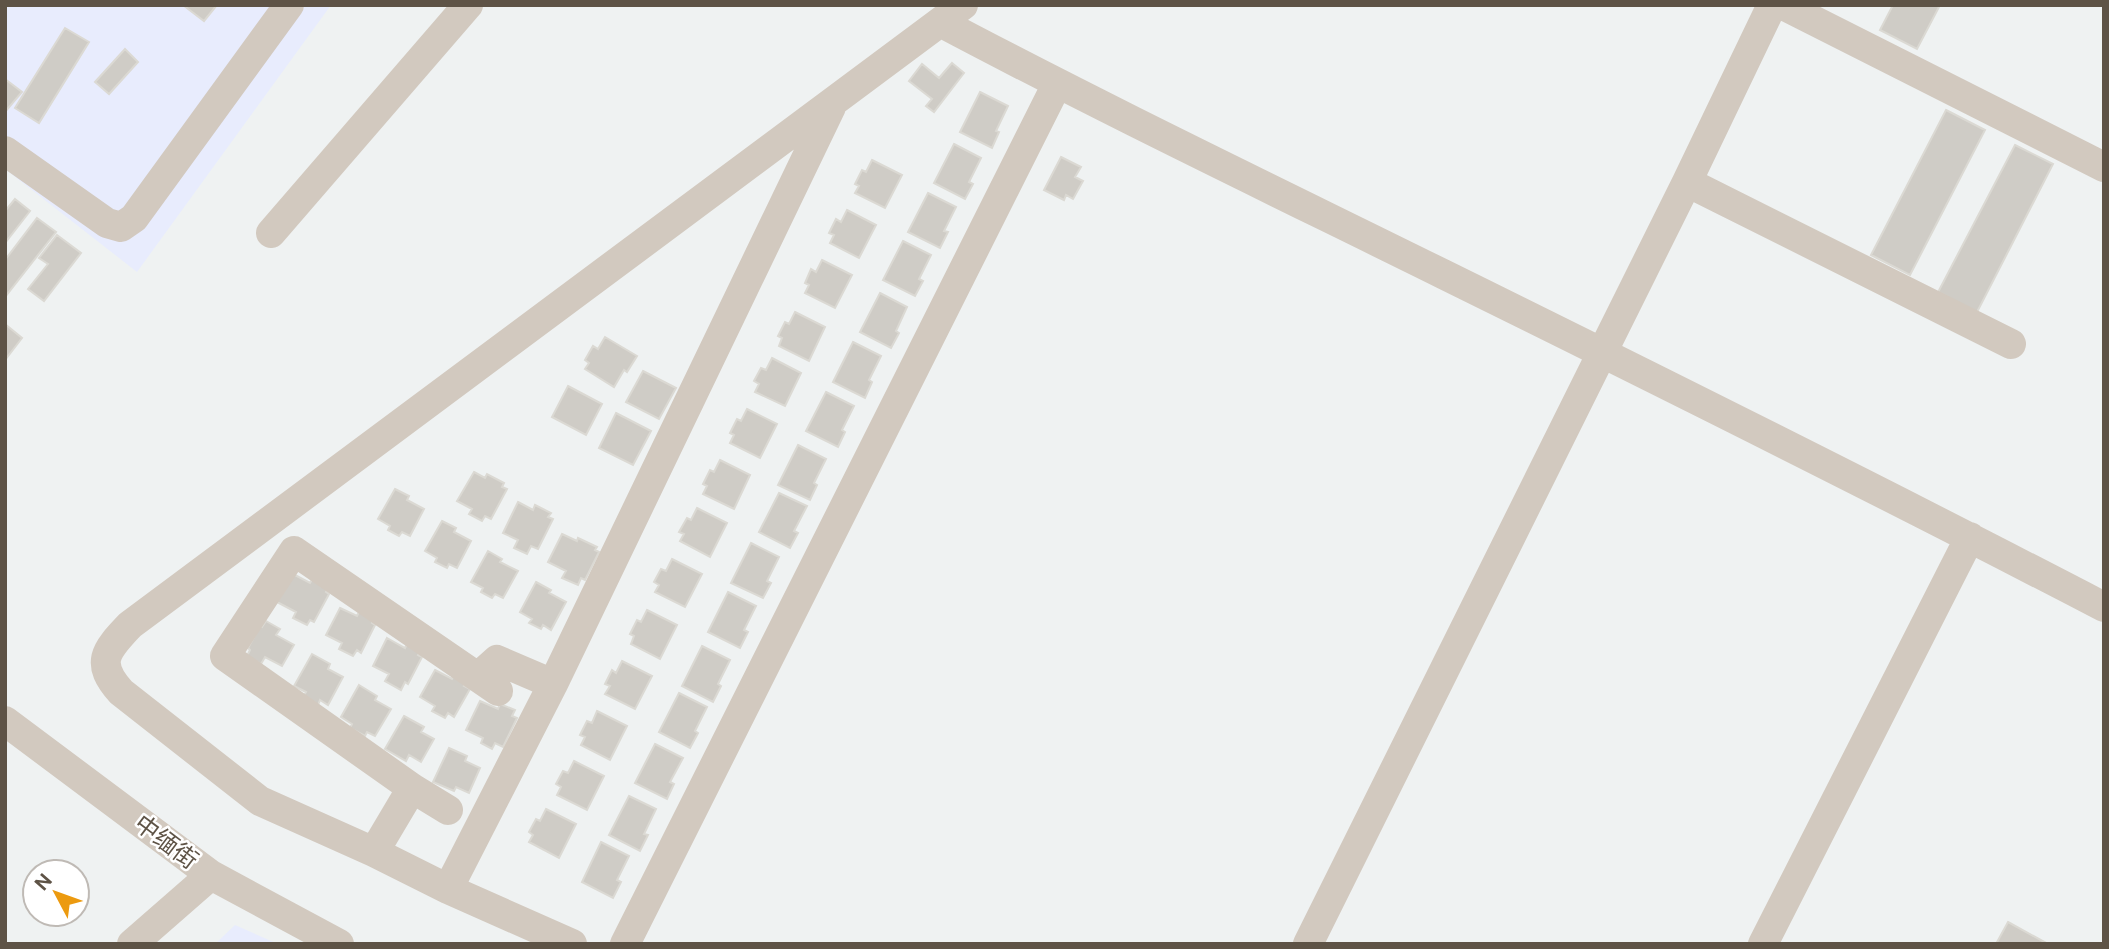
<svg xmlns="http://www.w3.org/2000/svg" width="2109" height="949" font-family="'Public Sans','Noto Sans SC',sans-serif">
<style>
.commercial{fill:#e8ecfd}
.building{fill:#cfccc6;stroke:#dbd9d3;stroke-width:2}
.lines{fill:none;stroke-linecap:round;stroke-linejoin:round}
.minor{stroke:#d2c9bf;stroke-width:30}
.labels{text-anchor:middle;stroke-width:5;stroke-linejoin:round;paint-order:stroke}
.street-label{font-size:24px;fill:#5e5346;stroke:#fff}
</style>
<rect width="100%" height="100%" fill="#eff2f2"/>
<path class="commercial" d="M5,5H331L137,272L5,169Z
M235,925L278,944H215Z"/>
<path class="building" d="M183,5H217L204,21Z
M1893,5H1940L1917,49L1880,30Z
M65,28L89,42L39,123L15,108Z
M125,49L138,62L109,94L95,82Z
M952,63L964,73L934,112L926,106L932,99L909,81L922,64L939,78Z
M5,79L22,92L5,112Z
M980,92L1008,106L996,131L999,132L992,148L960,132Z
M1946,110L1985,130L1910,275L1871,255Z
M954,144L981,158L969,182L973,184L965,199L934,183Z
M2015,145L2053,164L1974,318L1935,298Z
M1061,157L1081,167L1075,177L1083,181L1073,199L1066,195L1064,200L1044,190Z
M872,160L902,175L885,208L855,193L859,186L855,184L862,170L866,172Z
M928,193L956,207L944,231L948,232L940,248L908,232Z
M15,199L30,211L5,243V211Z
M847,210L876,225L859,258L830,243L834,235L829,233L836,219L841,222Z
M37,218L56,232L5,297V260Z
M57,235L81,253L44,301L28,289L48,264L39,258Z
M903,241L931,255L919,279L923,281L915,296L883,280Z
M822,260L852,275L835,308L805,293L809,285L805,283L811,269L816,272Z
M880,293L907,307L896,331L899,333L891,348L860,332Z
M795,312L825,327L809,361L779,346L782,338L778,336L785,322L789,324Z
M5,324L22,338L5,360Z
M605,337L637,356L627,372L624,370L614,387L585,369L589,363L585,360L593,346L598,349Z
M853,342L881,356L869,380L872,382L865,398L833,382Z
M772,358L801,373L785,406L755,392L759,384L754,381L761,368L766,370Z
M643,371L676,388L659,419L626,402Z
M568,386L602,404L586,435L552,417Z
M826,392L854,406L842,430L845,432L838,447L806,431Z
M747,409L777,424L760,458L730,443L734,435L730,433L737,419L741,421Z
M616,413L651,431L633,465L599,448Z
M798,445L826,459L814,483L817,485L810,500L778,485Z
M720,460L750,475L734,509L703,494L707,486L703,484L710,470L714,472Z
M474,472L485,478L487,474L504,483L502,487L507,489L491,519L485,516L482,521L469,514L472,509L457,501Z
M395,489L409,496L407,500L424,509L410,536L402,532L399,536L388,530L390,526L378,519Z
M779,493L807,506L794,531L798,533L790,548L759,532Z
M518,502L533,510L535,505L551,513L548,517L553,519L538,549L531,546L527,554L514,548L518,540L503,533Z
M697,508L727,523L710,557L680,541L684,534L679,532L687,518L691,520Z
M442,521L456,528L454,532L471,541L457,568L449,564L447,568L435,562L437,558L425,551Z
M562,534L577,541L578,538L597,547L595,550L599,552L585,580L581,578L578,585L562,578L566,571L548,562Z
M751,543L779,557L767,581L771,583L763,598L731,583Z
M488,551L502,559L500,562L518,571L503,598L495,594L492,598L481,592L483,588L471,582Z
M672,559L702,574L685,607L655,592L659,585L654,582L661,569L666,571Z
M293,574L310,583L313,578L329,586L326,592L329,594L314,622L310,620L307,625L293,618L296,612L277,602Z
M536,582L551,590L549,593L566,602L551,630L543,625L541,629L529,623L532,619L520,612Z
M728,592L756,606L744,630L748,632L740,648L708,632Z
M340,608L357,616L359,612L374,619L372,623L375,625L361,653L357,650L353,656L339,649L342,643L326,635Z
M647,610L677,625L660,659L631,644L634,636L630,634L637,620L641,622Z
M266,621L280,629L276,635L294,645L282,666L265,657L261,664L247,656L250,650L248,648L260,626L262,627Z
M387,638L405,648L408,642L421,649L418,655L422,657L408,684L405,682L401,690L385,681L389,674L373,666Z
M702,646L730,660L718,684L721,686L713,702L682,686Z
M312,654L330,664L328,669L343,677L328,705L320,700L318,705L303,697L306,692L294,686Z
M622,661L652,676L635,709L605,694L610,686L605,684L612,670L616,673Z
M435,670L452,679L454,675L467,682L464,686L470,689L454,717L448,713L445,718L432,711L435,706L420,697Z
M359,685L377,696L375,700L391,709L375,736L367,732L365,736L350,728L352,724L341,717Z
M679,693L707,707L695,731L698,733L690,748L659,732Z
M480,701L498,709L500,704L515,710L512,716L517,718L503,747L495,743L492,749L481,743L483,738L466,730Z
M597,711L627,726L610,760L581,745L585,737L580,735L587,721L592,723Z
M404,716L424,727L421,732L434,739L421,762L409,755L406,761L385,749Z
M655,744L683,758L670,782L674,784L667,799L635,783Z
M449,748L467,756L465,761L480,768L469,793L456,787L454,791L433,782Z
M574,761L604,776L587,810L557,795L561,787L556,784L563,771L568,773Z
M629,796L656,809L644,834L648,835L640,851L609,835Z
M546,809L576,824L559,858L529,842L533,835L529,832L536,819L540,821Z
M601,842L629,856L617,880L621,882L613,898L582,882Z
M2008,922L2048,944H1996Z"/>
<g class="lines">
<path class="minor" d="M1783,5L2104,167
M940,22C1106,110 1275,191 1443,274C1664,383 1885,493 2104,607
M5,151L107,223L121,227L134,218L289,5
M1687,182L2011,344
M271,233L468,5
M478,677L497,660L553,684
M5,721L211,875L339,944
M448,810L412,788L225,656L294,551L498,691
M374,852L412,788
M448,889L553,684L831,107
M132,944L211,875
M572,944L448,889L374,852L260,801L121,692C95,663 105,651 130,625L963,5
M625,944L1057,84
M1308,944L1687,182L1772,5
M1763,944L1970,537"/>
</g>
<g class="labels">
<g class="street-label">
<text transform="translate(166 842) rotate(37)" y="8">中缅街</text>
</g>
</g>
<rect width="2109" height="949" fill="none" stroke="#5e5346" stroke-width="14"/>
<g transform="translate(56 893) rotate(311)"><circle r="33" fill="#ffffff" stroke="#bfbab5" stroke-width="2"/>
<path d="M0-5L12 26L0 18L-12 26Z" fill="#ec9a0f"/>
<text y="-10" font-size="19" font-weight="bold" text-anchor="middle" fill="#5e5346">N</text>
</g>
</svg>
